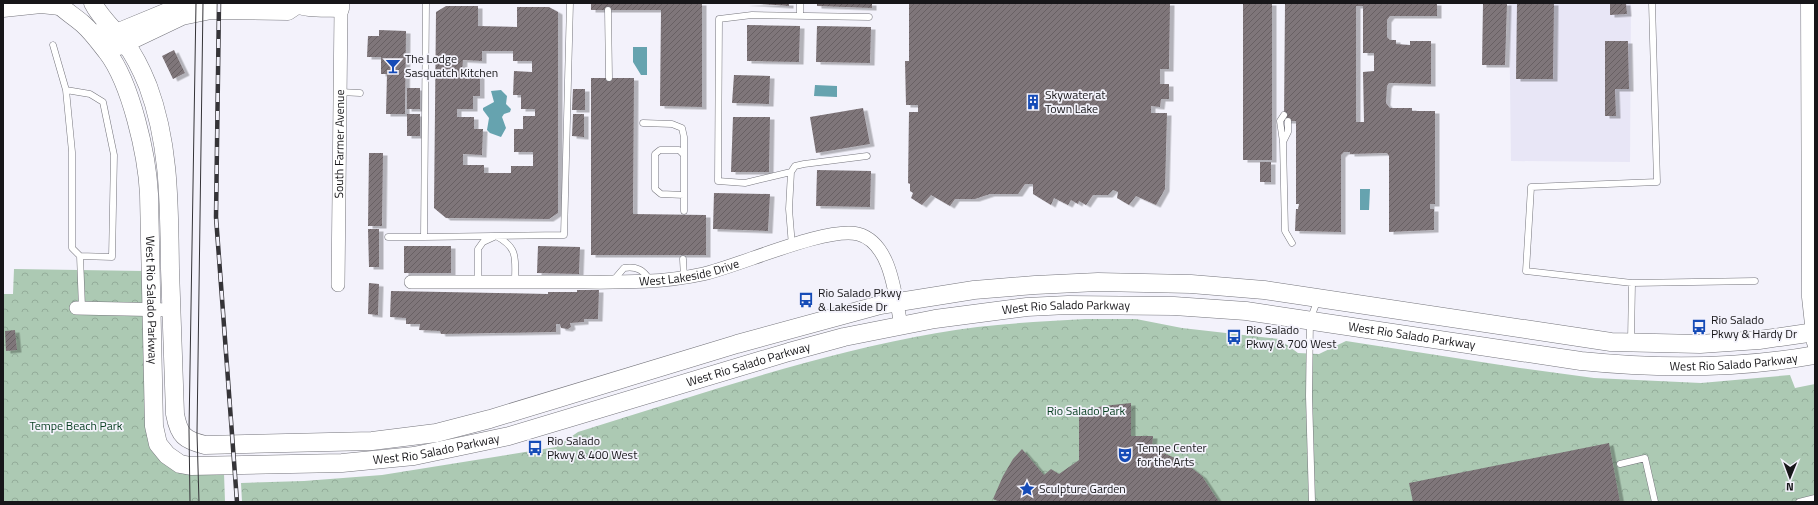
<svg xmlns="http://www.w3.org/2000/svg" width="1818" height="505" font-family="'Titillium Web',sans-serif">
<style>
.built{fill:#e8e6f6}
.park{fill:url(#park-crowns)}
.water{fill:#66a3af}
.building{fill:url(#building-hatch);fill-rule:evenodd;filter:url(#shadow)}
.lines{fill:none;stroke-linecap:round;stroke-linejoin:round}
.service-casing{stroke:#75757c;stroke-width:7}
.minor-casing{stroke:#75757c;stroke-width:14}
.tertiary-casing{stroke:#75757c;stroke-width:17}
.secondary-casing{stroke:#75757c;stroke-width:19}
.service{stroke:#fff;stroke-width:6}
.minor{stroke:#fff;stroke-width:13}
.tertiary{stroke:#fff;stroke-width:16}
.secondary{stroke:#fff;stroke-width:18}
.tram{stroke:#353438;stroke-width:1}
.rail-casing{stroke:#353438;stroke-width:4.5}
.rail{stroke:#f3f2fb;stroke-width:3;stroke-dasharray:9;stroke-linecap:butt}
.labels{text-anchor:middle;stroke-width:3.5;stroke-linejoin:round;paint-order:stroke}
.poi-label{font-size:12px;fill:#171619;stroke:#f3f2fb;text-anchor:start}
.street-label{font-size:12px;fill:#171619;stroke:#f3f2fb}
.park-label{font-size:12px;fill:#073e20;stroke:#f3f2fb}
</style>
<defs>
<pattern id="park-crowns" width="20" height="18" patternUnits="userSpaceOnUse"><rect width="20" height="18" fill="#acc9b3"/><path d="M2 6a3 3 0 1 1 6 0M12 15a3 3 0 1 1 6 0" fill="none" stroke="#93ac99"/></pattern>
<pattern id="building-hatch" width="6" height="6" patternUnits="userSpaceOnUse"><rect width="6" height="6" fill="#7f767a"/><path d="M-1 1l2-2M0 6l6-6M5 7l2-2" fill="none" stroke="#676063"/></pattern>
<filter id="shadow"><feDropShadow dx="4.5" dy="2.5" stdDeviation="0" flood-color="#0004"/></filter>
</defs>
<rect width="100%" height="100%" fill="#f3f2fb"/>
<path class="built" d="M1509,3H1631L1630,162L1511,161Z"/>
<path class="park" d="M14,269L144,271L150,443L224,473L225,502H3V294H13Z
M1085,319H1136L1182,328L1279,339L1298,353L1319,354L1346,341L1520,368L1594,378L1701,383L1790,375L1795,388L1815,384V502H242L241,483L304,481L382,475L556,447L578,432C696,396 815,354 937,333C986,324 1035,322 1085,319Z"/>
<path class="water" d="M633,47H647V75H641L633,62Z
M815,85L837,86V97L814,96Z
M501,90L507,96L506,104L511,109L510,112L504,114L502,117L506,128L501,137L490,133L487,130L489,118L483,110V108L494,102L491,91Z
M1360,189H1370L1369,210H1360Z"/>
<path class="building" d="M591,3H702V107L660,106L661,10H591Z
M744,3H789V6Z
M817,3H872V8L817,6Z
M909,3H1170L1169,69H1160V84H1169V99H1161L1160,107L1151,106V113H1167L1165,189L1156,205L1136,196L1129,205L1117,198L1118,192L1113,190L1108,195H1093L1086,205L1079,201L1078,204L1071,200L1068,205L1054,198L1051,205L1033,194V184H1025L1018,194H990L975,199H955L950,206L931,195L922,205L911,198L913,193L910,191V184L908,183L909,112H918V105H906L905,61H909Z
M1243,3H1272V160H1243Z
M1285,3H1437V16H1390L1387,20V37L1390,40H1396V44L1410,45V41H1431V84L1389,83L1387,86L1386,103L1390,108H1412V111H1435V204H1430V209H1434V230L1389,232V156L1387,153L1350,154V152H1344L1341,155V232L1295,231L1296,209H1298L1299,204H1296V121H1284ZM1356,6H1363V53H1374V71L1363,72L1364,122H1356Z
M1483,3H1507L1505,65H1482Z
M1517,3H1554L1553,79H1516Z
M1610,3H1626L1627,14L1610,15Z
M446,6H478V26L517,27V7H549L558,12V213L549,219L446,218L434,208L436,12ZM482,51H513V61H532V72L514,71L513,95H521V109H535V116H523V129H514V152H533V166H511V173H484V165H463V154L482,155L483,129H474V117H457V109H473V96H480V72H462L463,60L482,61Z
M747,25L800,26L799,62L747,61Z
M817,26L871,27L870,63L816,62Z
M379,30L406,31L405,114H386L387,74H381V57H367L368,36H379Z
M1605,41H1628L1629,89H1615L1616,116H1605Z
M174,50L185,73L173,79L162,56Z
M734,75L770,76L769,104L732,103Z
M591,78H634L633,214L706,215V255H591Z
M407,88H420V109H407Z
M573,89H585V110H572Z
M863,108L870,144L816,153L810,117Z
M407,114H420V136H407Z
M573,114H584V137L572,136Z
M733,117H770L769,172H731Z
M369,153H383L382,226H368Z
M1260,162H1271V182H1260Z
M817,170L871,171L870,207L816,206Z
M714,193L770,194L768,231L713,229Z
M368,229H379V267H369Z
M404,246H451V273H404Z
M538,246L580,247L579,274L537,273Z
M369,283L379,284L378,315L368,314Z
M577,290H599L598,319H584V322L570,323L571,327L568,329L561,328L560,324H556V332L441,334L440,331L419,330L420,324H406V318L390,317L391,291L548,294V292H577Z
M15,330L17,350L6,351L5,331Z
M1131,403V436H1153L1152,448L1184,462L1202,476L1219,502H1000L993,499L1003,476L1013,459L1022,449L1044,475L1051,469L1059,474L1079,460V412L1103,406Z
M1609,443L1620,502H1413L1409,483Z"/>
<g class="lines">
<defs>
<path id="service" d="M426,3L424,237L564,235L570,3
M1652,3L1657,182L1531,187L1526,271L1632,283L1755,281
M608,10L609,78
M800,16V3
M53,45L66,90L72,152V248L80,256L82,308
M66,90L90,94L103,102L114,155L112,257L80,256
M340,92L360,93
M1284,115L1280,121L1283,142L1285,231L1292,243
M643,123L672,124L682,128L684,137V155
M1283,142L1288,132V121
M791,172L795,166L804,164L867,156
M684,211V155L679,150H660L655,154V189L661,194L684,195
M388,237H424
M792,246L789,209L791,172L745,183L718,181L719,19L752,15L869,17
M683,259L684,278
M478,282V249L483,242L496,236C519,248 515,259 515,282
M612,282L624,268C637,266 643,270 650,280
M1631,340L1632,283
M1620,464L1645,458L1655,502
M1312,502L1309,396L1310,320L1318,299
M1799,502L1815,498"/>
<g id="minor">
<path id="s1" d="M411,282C462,282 513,282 565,282C611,282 658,284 703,274C739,266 827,226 858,234C892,243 895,297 901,325"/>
<path id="s2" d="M338,285L341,9"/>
<path d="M76,308L172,310"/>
</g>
<path id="tertiary" d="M293,3C305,11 327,8 341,9V3
M1809,3L1810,297L1815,343
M98,32L111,45L119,47L182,17L211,11L288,12L297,6
M116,32L179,6L197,3"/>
<g id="secondary">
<path id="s3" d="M57,3C65,11 75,17 83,24C92,32 100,43 107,52C131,83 147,155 149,194L154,426L158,444L167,455L180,464L191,466L342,463L414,456L509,436L789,352L844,337L935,319L1027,307L1068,305L1174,306L1246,311L1581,361C1659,369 1737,369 1815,355"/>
<path d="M93,3C101,19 115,30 125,43C135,56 142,71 148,86C170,145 169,206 170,269C172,317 173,366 175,414C179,436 185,440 205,445L372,441L436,433L490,419L737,344L880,305L974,290L1035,285L1098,282L1191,284L1264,290L1611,342L1700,344L1759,340L1815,332"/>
<path d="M3,8L41,4L60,6"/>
</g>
</defs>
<use href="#service" class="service-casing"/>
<use href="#minor" class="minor-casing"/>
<use href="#tertiary" class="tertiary-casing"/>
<use href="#secondary" class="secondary-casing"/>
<use href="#service" class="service"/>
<use href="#minor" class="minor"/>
<use href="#tertiary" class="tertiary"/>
<use href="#secondary" class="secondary"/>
<path class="tram" d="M190,502L189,430L196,3
M199,502L197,433L203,3"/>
<defs>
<path id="rail" d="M219,3L216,217L237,502"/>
</defs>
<use href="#rail" class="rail-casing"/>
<use href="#rail" class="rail"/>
</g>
<defs>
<symbol id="bar-bare" viewBox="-9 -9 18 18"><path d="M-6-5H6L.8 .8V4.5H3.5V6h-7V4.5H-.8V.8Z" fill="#154bb7" stroke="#f3f2fb" stroke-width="2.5" paint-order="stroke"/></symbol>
<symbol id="building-bare" viewBox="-9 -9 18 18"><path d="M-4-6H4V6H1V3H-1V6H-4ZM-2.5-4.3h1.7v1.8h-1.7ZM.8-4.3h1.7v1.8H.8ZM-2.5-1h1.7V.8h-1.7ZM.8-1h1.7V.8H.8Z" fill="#154bb7" stroke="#f3f2fb" stroke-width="2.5" paint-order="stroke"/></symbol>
<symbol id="bus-bare" viewBox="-9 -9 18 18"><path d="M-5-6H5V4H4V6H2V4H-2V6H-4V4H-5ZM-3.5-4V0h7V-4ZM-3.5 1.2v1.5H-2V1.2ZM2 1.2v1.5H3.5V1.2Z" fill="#154bb7" stroke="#f3f2fb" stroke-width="2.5" paint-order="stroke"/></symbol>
<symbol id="theatre-bare" viewBox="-9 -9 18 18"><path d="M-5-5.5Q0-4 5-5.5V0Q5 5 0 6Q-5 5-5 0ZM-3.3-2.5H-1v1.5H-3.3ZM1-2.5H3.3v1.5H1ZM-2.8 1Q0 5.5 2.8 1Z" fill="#154bb7" stroke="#f3f2fb" stroke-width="2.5" paint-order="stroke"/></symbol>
<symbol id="sight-bare" viewBox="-9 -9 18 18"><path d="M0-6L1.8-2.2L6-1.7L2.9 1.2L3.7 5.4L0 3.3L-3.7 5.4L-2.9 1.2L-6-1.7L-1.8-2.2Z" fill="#154bb7" stroke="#f3f2fb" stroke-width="2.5" paint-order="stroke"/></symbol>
</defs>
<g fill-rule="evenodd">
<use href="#bar-bare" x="382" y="55" width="22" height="22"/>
<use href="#building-bare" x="1022" y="91" width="22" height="22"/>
<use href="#bus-bare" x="795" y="289" width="22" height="22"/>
<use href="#bus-bare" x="1688" y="316" width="22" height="22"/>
<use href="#bus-bare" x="1223" y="326" width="22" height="22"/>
<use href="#bus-bare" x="524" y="437" width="22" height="22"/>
<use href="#theatre-bare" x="1114" y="444" width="22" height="22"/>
<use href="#sight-bare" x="1016" y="478" width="22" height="22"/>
</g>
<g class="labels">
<g class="poi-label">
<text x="405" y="63">The Lodge<tspan x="405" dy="14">Sasquatch Kitchen</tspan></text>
<text x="1045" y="99">Skywater at<tspan x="1045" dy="14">Town Lake</tspan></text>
<text x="818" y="297">Rio Salado Pkwy<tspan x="818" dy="14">&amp; Lakeside Dr</tspan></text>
<text x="1711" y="324">Rio Salado<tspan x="1711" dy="14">Pkwy &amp; Hardy Dr</tspan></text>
<text x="1246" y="334">Rio Salado<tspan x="1246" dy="14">Pkwy &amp; 700 West</tspan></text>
<text x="547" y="445">Rio Salado<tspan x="547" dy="14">Pkwy &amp; 400 West</tspan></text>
<text x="1137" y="452">Tempe Center<tspan x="1137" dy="14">for the Arts</tspan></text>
<text x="1039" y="493">Sculpture Garden</text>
</g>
<g class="street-label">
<text dy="4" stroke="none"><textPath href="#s2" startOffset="141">South Farmer Avenue</textPath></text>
<text dy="4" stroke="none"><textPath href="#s1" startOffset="279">West Lakeside Drive</textPath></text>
<text dy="4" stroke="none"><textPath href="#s3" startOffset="326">West Rio Salado Parkway</textPath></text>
<text dy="4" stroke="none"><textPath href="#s3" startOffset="1406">West Rio Salado Parkway</textPath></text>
<text dy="4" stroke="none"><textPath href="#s3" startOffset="1754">West Rio Salado Parkway</textPath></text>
<text dy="4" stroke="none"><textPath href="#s3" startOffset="2078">West Rio Salado Parkway</textPath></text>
<text dy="4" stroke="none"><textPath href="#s3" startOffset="1082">West Rio Salado Parkway</textPath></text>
<text dy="4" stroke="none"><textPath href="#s3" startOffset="758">West Rio Salado Parkway</textPath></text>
</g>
<g class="park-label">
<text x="1086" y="415">Rio Salado Park</text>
<text x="76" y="430">Tempe Beach Park</text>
</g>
</g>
<rect width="1818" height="505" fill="none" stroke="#171619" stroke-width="8"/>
<g transform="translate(1790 477) rotate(181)" stroke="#f3f2fb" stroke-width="3" paint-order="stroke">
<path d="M0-3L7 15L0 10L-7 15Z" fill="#171619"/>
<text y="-6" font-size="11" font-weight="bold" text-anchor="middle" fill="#171619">N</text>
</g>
</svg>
